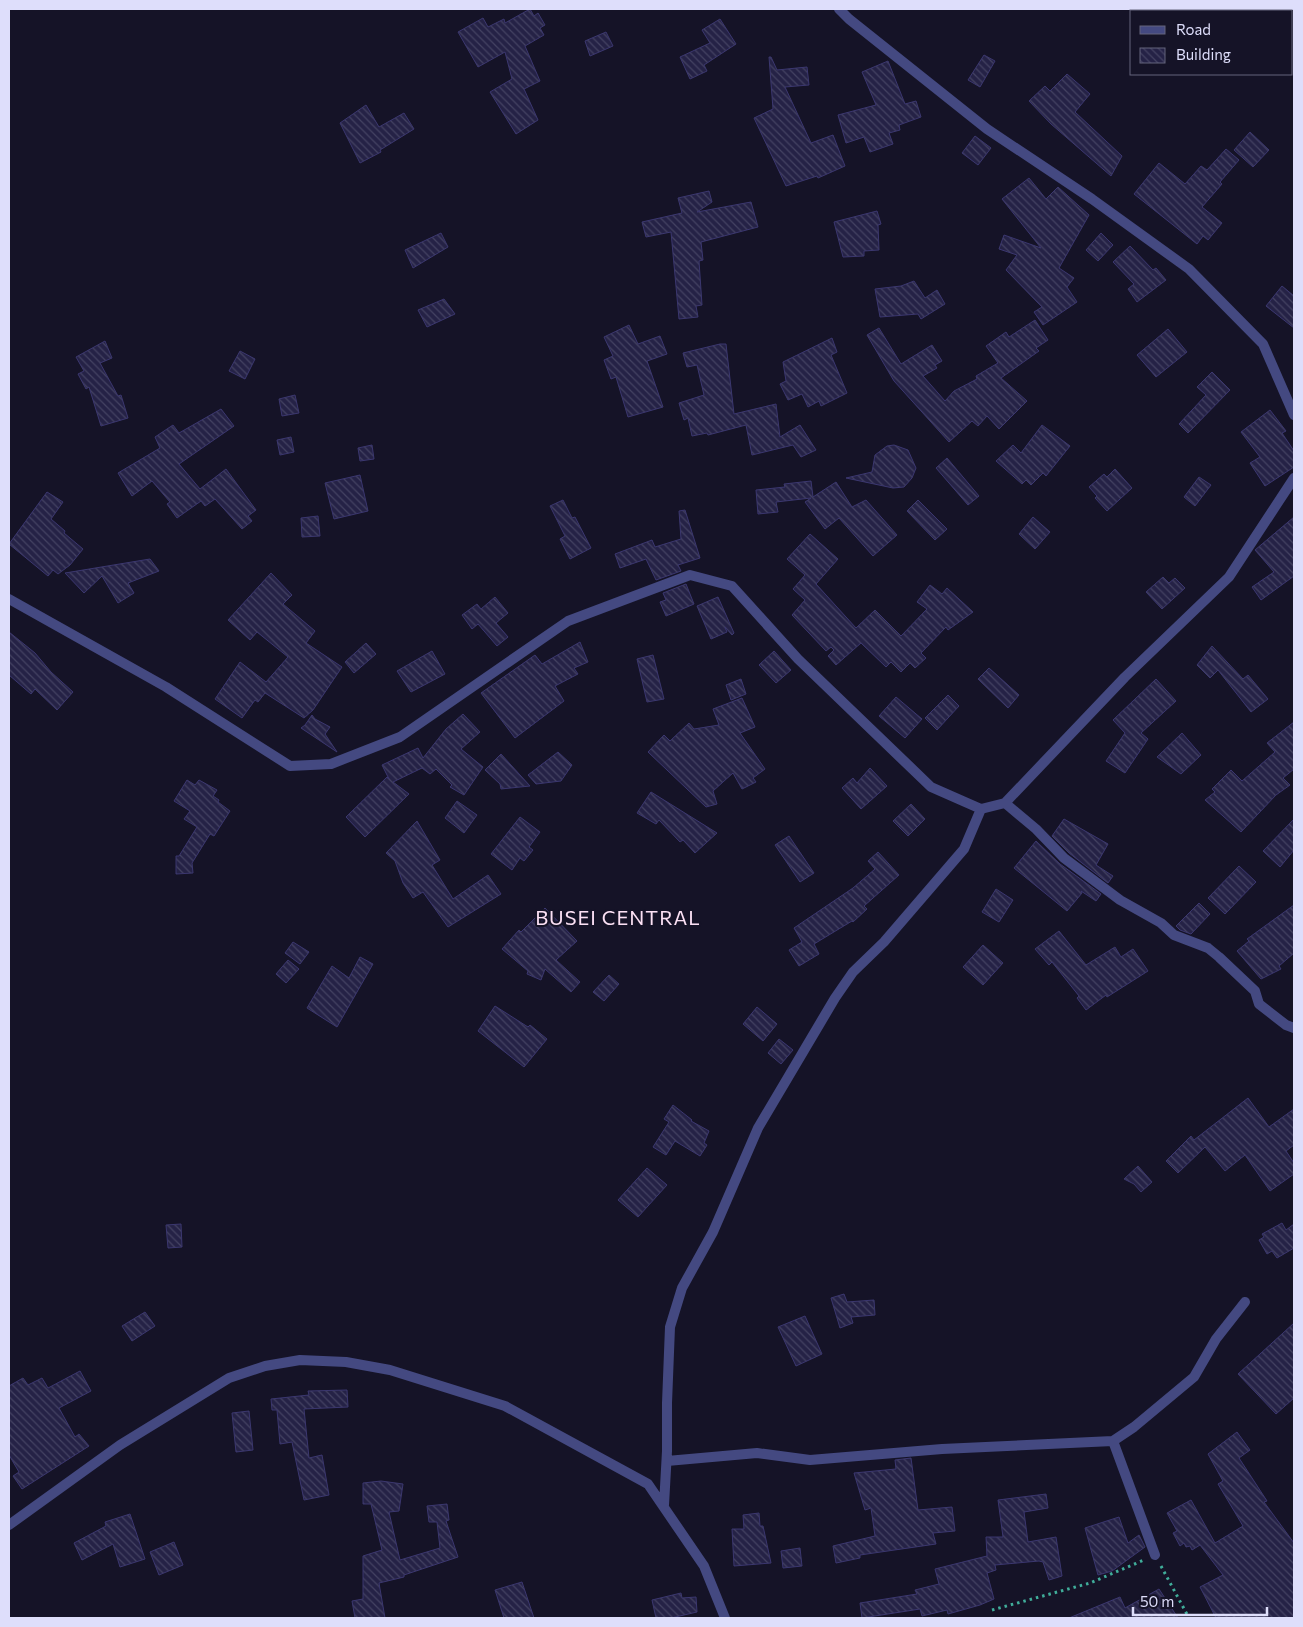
<svg xmlns="http://www.w3.org/2000/svg" width="1303" height="1627" font-family="Commissioner,sans-serif">
<style>
.building{fill:url(#building-back-hatch);stroke:#3b376f}
.lines{fill:none;stroke-linecap:round;stroke-linejoin:round}
.path{stroke:#40ad9a;stroke-width:3;stroke-dasharray:2.5 4;stroke-linecap:butt}
.street{stroke:#444981;stroke-width:10}
.labels{text-anchor:middle;stroke-width:4;stroke-linejoin:round;paint-order:stroke}
.quarter-label{font-size:20px;letter-spacing:1px;fill:#fbe0f4;stroke:#151327}
</style>
<defs>
<pattern id="building-back-hatch" width="6" height="6" patternUnits="userSpaceOnUse" patternTransform="scale(1.25)"><rect width="6" height="6" fill="#252246"/><path d="M-1 5l2 2M0 0l6 6M5-1l2 2" fill="none" stroke="#444262"/></pattern>
</defs>
<rect width="100%" height="100%" fill="#151327"/>
<path class="building" d="M530,9L534,16L538,13L545,25L540,28L544,35L525,46L540,81L524,89L538,120L516,134L490,92L512,79L505,52L478,67L458,32L483,18L488,27L504,19L505,23Z
M720,19L736,44L704,65L707,71L690,79L680,57L710,43L702,30Z
M606,32L613,46L590,56L585,41Z
M984,55L995,61L980,87L968,80Z
M769,57H771L777,70L807,67L809,85L785,87L811,143L833,135L845,166L818,178L817,176L786,186L754,118L773,109Z
M888,61L905,104L916,101L921,117L899,125L900,130L889,133L893,144L870,152L864,137L846,143L838,115L876,105L862,72Z
M1067,74L1090,94L1075,112L1122,156L1111,176L1051,124L1029,101L1045,86L1050,91Z
M366,105L379,127L404,113L414,129L380,150L381,152L360,163L340,123Z
M1250,132L1269,150L1253,167L1234,150Z
M975,136L991,148L978,165L962,153Z
M1226,149L1239,160L1220,182L1222,184L1202,207L1222,223L1208,240L1203,236L1197,244L1134,194L1159,163L1185,184L1201,166L1207,170Z
M1029,178L1046,199L1058,187L1089,215L1059,268L1074,278L1067,287L1077,302L1043,325L1034,312L1042,307L1006,270L1017,255L999,249L1004,235L1041,248L1002,199Z
M709,191L712,202L697,212L751,202L758,227L701,242L703,260L699,261L702,305L696,306L698,317L679,319L671,232L646,237L642,222L682,213L678,198Z
M877,211L881,224L878,225L879,250L864,251V256L843,257L834,222Z
M441,233L448,247L413,268L405,250Z
M1101,233L1113,245L1098,261L1086,250Z
M1130,246L1153,270L1156,268L1166,280L1137,302L1128,289L1134,284L1113,262Z
M914,281L925,298L937,290L945,304L921,319L918,314L880,317L875,289L901,286Z
M1282,286L1294,296V328L1266,306Z
M444,299L455,314L427,327L418,310Z
M1035,320L1048,340L1036,348L1039,351L1001,378L1027,401L999,429L987,416L978,426L972,421L949,442L894,381L867,335L879,328L901,364L932,345L942,361L935,365L937,368L923,376L945,401L954,391L977,379L976,376L998,363L986,346L1006,332L1009,337Z
M629,325L638,344L660,336L667,354L647,361L663,407L628,417L616,377L611,379L604,360L613,356L604,337Z
M1168,329L1187,352L1156,377L1137,355Z
M832,338L837,352L831,355L847,393L821,406L819,401L808,407L802,394L788,400L780,384L786,381L783,362Z
M105,341L112,358L100,363L118,396L121,395L128,418L101,426L89,387L86,389L78,374L84,371L76,357Z
M720,344H726L734,414L776,404L780,437L800,425L816,450L801,457L793,445L752,455L746,425L708,435L707,433L692,436L688,418L684,420L679,403L704,395L697,365L687,367L683,353Z
M240,351L255,359L245,379L229,371Z
M1212,372L1230,390L1188,433L1179,424L1206,395L1197,387Z
M295,395L299,413L282,416L279,399Z
M221,409L234,426L179,464L200,489L226,469L256,510L248,516L252,521L242,529L215,499L205,506L201,501L177,518L167,504L170,502L152,481L132,496L118,473L160,448L155,437L173,425L179,433Z
M1270,410L1286,431L1282,433L1294,451V467L1265,486L1250,463L1260,457L1241,432Z
M1042,425L1070,446L1046,476L1043,473L1031,485L1026,480L1022,484L996,461L1013,445L1021,453Z
M291,437L294,452L280,455L277,440Z
M372,445L374,459L360,461L358,448Z
M894,445L908,450L916,468L912,478L904,487L893,488L846,478L872,472L875,455L887,446Z
M947,458L979,496L968,505L936,468Z
M1115,469L1132,488L1107,511L1095,498L1097,496L1089,487L1104,474L1107,477Z
M360,475L368,511L334,519L325,483Z
M1199,477L1211,485L1195,506L1184,497Z
M811,481L813,497L836,482L852,507L866,500L897,535L873,556L839,518L825,529L805,502L811,498L776,502L778,512L758,514L756,490L785,487L784,484Z
M47,492L63,502L51,519L65,531L64,533L83,549L70,565L58,574L53,570L48,576L9,544Z
M563,500L572,518L575,517L591,548L570,559L560,539L565,536L550,506Z
M918,500L947,529L935,540L907,511Z
M685,510L700,558L678,565L681,571L656,580L646,559L620,568L615,554L652,540L655,547L681,539L679,511Z
M318,516L320,536L302,537L301,518Z
M1033,517L1050,532L1035,549L1019,534Z
M1294,517V576L1261,600L1252,587L1274,572L1255,550Z
M810,534L838,559L816,584L856,628L875,610L901,636L927,609L917,602L930,585L942,594L947,588L973,612L948,630L946,627L921,653L926,658L915,668L910,663L901,672L891,662L886,667L861,643L836,665L828,656L834,650L831,647L826,651L792,615L805,600L793,589L805,575L787,559Z
M150,559L159,571L128,583L134,593L118,603L102,576L84,593L65,573Z
M271,573L292,595L283,604L315,631L306,643L342,667L313,710L304,718L265,693L258,702L255,700L242,718L215,699L240,662L266,682L288,657L257,632L250,640L228,620Z
M1163,577L1169,583L1175,578L1185,588L1162,609L1146,592Z
M686,584L694,604L666,616L660,602L666,600L663,593Z
M495,597L508,613L496,623L508,637L497,646L478,624L472,629L462,615L477,604L481,609Z
M718,597L734,633L732,635L725,627L727,632L711,639L697,606Z
M9,632L35,653L51,672L73,692L57,710L35,689L31,694L9,675Z
M580,642L588,662L574,668L578,674L555,686L564,701L515,738L481,693L535,655L542,664Z
M366,643L376,654L354,673L345,662Z
M1212,646L1243,679L1248,675L1268,699L1251,712L1218,670L1210,678L1197,665Z
M432,651L445,674L411,692L397,671Z
M774,651L791,670L776,683L759,665Z
M653,655L664,699L647,702L637,659Z
M989,668L1019,695L1008,708L978,679Z
M741,679L746,694L731,700L726,685Z
M1156,679L1176,701L1141,733L1148,739L1125,773L1106,761L1125,733L1113,720Z
M948,695L959,706L937,730L925,718Z
M896,697L922,719L905,738L879,716Z
M742,698L755,727L740,733L765,769L753,778L756,782L742,789L733,773L713,791L717,804L706,807L648,752L664,735L670,741L689,723L694,729L719,725L713,709Z
M463,714L480,732L461,749L483,767L464,795L450,787L452,785L436,769L430,774L422,768L393,782L409,794L365,837L346,817L387,777L389,779L382,765L418,748L423,758L446,729Z
M312,715L315,719L330,727L325,734L337,752L301,728L305,725Z
M1294,722V769L1283,778L1290,785L1276,795L1241,832L1205,800L1215,792L1212,789L1231,770L1242,781L1275,752L1267,743Z
M1182,733L1201,755L1181,774L1157,757Z
M558,752L572,765L561,781L536,784L528,775Z
M501,754L530,786L501,789L500,784L485,770Z
M870,768L887,786L861,809L842,788L853,778L857,783Z
M187,780L195,785L199,780L217,790L213,796L219,800L218,802L230,811L214,836L210,834L192,863L193,873L176,874V856H179L197,827L184,819L190,811L174,801Z
M651,792L717,833L695,853L683,840L680,842L659,820L656,824L637,813Z
M457,801L477,815L464,833L445,818Z
M911,804L925,819L908,836L893,821Z
M520,817L540,832L529,847L533,850L524,861L520,858L512,870L491,854Z
M1064,819L1108,844L1096,865L1113,876L1108,883L1069,853L1052,836Z
M1294,819V850L1280,867L1263,851Z
M417,821L440,860L432,865L453,899L488,875L501,894L448,927L423,892L413,898L403,883L395,861L386,853Z
M789,836L814,873L800,882L775,845Z
M1036,841L1060,864L1101,894L1096,901L1081,891L1082,893L1067,911L1014,868Z
M878,852L899,875L864,906L867,909L853,922L852,921L814,944L819,954L799,966L789,950L802,942L794,928L853,888L875,869L868,861Z
M1239,866L1256,882L1225,914L1208,898Z
M996,889L1013,900L999,922L982,912Z
M1199,903L1210,914L1191,934L1180,930L1176,926Z
M1294,905V953L1279,966L1281,969L1261,979L1237,951L1249,941L1247,939Z
M545,908L577,941L556,960L580,982L571,992L545,969L541,980L527,974L528,971L502,949L519,930L521,932Z
M1059,931L1086,965L1115,947L1121,957L1133,949L1148,971L1107,997L1106,995L1086,1010L1077,998L1079,996L1052,962L1049,965L1035,949Z
M293,942L309,952L300,964L285,953Z
M983,945L1003,963L983,985L963,967Z
M360,957L373,964L337,1027L307,1008L332,966L349,978Z
M288,960L299,969L286,983L276,974Z
M609,975L619,984L604,1001L593,992Z
M495,1006L528,1027L530,1025L547,1039L524,1067L478,1031Z
M757,1007L777,1024L763,1041L743,1024Z
M779,1039L793,1050L781,1064L768,1053Z
M1248,1098L1269,1127L1294,1109V1145L1286,1151L1294,1163V1174L1270,1191L1245,1155L1225,1171L1205,1147L1178,1173L1166,1161L1191,1136L1194,1140Z
M673,1105L692,1120L691,1121L709,1131L704,1143L707,1145L700,1156L675,1141L666,1155L653,1147L669,1122L664,1119Z
M1138,1166L1152,1182L1141,1192L1134,1184L1124,1179Z
M647,1168L667,1185L638,1217L618,1200Z
M1282,1223L1286,1230L1294,1224V1248L1277,1258L1272,1251L1267,1254L1259,1240L1264,1237L1262,1234Z
M181,1224L182,1247L168,1248L166,1225Z
M844,1294L847,1302L874,1300L875,1315L851,1317L853,1323L840,1328L831,1298Z
M145,1312L155,1326L132,1341L122,1326Z
M805,1316L822,1354L796,1366L778,1327Z
M1294,1323V1398L1276,1414L1238,1374Z
M80,1371L91,1391L59,1408L75,1437L79,1434L89,1446L22,1489L13,1476L19,1472L9,1455V1386L23,1378L28,1385L42,1378L48,1388Z
M347,1390L348,1407L304,1409L309,1458L322,1455L329,1495L304,1500L292,1442L280,1444L277,1410H272L271,1399L309,1395L308,1391Z
M249,1411L253,1450L236,1452L232,1413Z
M1237,1432L1250,1450L1239,1458L1267,1501L1264,1502L1294,1543V1618H1216L1200,1587L1223,1575L1200,1545L1192,1550L1190,1546L1186,1547L1184,1543L1180,1546L1173,1533L1177,1531L1167,1513L1191,1500L1215,1543L1243,1526L1218,1484L1223,1481L1208,1454Z
M911,1458L918,1510L952,1507L955,1531L933,1533L936,1544L860,1555V1558L836,1563L833,1546L875,1536L871,1508L865,1510L854,1473L896,1469L895,1460Z
M381,1481L403,1484L399,1511L389,1512L400,1560L440,1548L437,1522H429L427,1506L447,1504L449,1520L446,1521L458,1557L404,1575V1577L379,1583L385,1618H355L352,1601L363,1599V1556L382,1550L371,1504H363V1483Z
M1046,1494L1048,1508L1024,1512L1028,1542L1056,1537L1062,1576L1049,1580L1043,1562L1039,1561L995,1565L996,1570L987,1573L994,1599L980,1605L948,1614L947,1610L922,1616L920,1609L862,1618L860,1603L917,1594L915,1590L939,1584L935,1569L987,1556L986,1537H1003L998,1500Z
M759,1513L760,1526H763L771,1563L734,1566L732,1529H744L743,1515Z
M130,1514L145,1559L120,1567L113,1544L82,1560L74,1543L106,1526L105,1522Z
M1119,1517L1128,1543L1139,1535L1145,1547L1112,1571L1098,1575L1085,1528Z
M174,1542L183,1565L159,1575L150,1552Z
M800,1548L802,1566L783,1568L781,1551Z
M522,1582L534,1618H504L495,1590Z
M1159,1589L1178,1618H1069L1120,1597L1125,1608Z
M681,1593L682,1598L696,1597L697,1612L671,1618H656L652,1600Z"/>
<g class="lines">
<path class="path" d="M1161,1566L1189,1618
M992,1610L1090,1583L1144,1560"/>
<path class="street" d="M839,9L849,19L987,129L1092,199L1189,269L1263,344L1294,415
M9,599L166,687L290,766L331,764L400,737L568,621L690,575L732,586L798,659L931,787L981,809
M1005,803L1036,829L1064,858L1120,900L1161,923L1174,935L1208,948L1219,957L1255,991L1259,1004L1286,1025L1294,1028
M1113,1441L1134,1427L1194,1377L1216,1339L1245,1302
M667,1461L757,1453L810,1460L942,1449L1113,1441L1155,1555
M664,1505L667,1451V1403L670,1327L682,1288L713,1232L758,1128L835,998L853,972L884,942L964,849L981,809L1005,803L1125,677L1229,577L1294,478
M9,1525L120,1445L229,1378L265,1366L300,1360L346,1362L390,1370L505,1406L648,1484L704,1566L725,1618"/>
</g>
<g class="labels">
<g class="quarter-label">
<text x="618" y="925">BUSEI CENTRAL</text>
</g>
</g>
<rect width="1303" height="1627" fill="none" stroke="#dedefb" stroke-width="20"/>
<rect x="1130" y="10" width="162" height="65" fill="#151327" stroke="#65647c"/>
<rect x="1140" y="26" width="25" height="8" fill="#444981" stroke="#65647c"/>
<text x="1176" y="35" font-size="15" fill="#dedefb">Road</text>
<rect x="1140" y="48" width="25" height="15" fill="url(#building-back-hatch)" stroke="#65647c"/>
<text x="1176" y="60" font-size="15" fill="#dedefb">Building</text>
<path d="M1133 1607v8h134v-8" fill="none" stroke="#dedefb" stroke-width="2.5"/>
<text x="1140" y="1607" font-size="15" fill="#dedefb" stroke="#151327" stroke-width="4" paint-order="stroke">50 m</text>
</svg>
